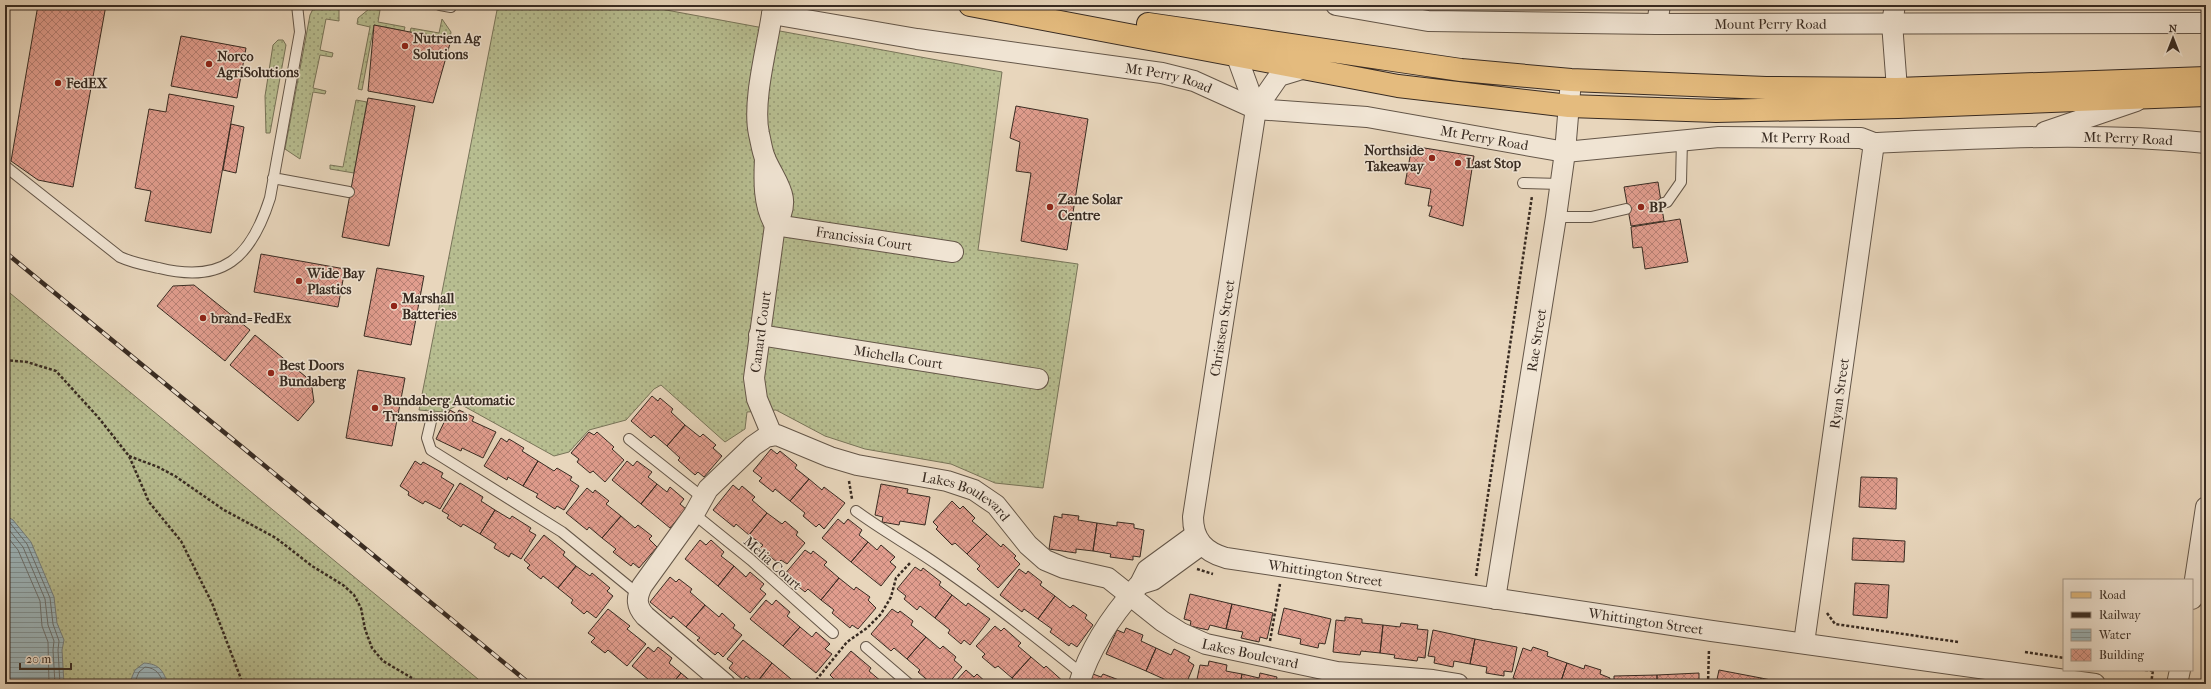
<svg xmlns="http://www.w3.org/2000/svg" width="2211" height="689" font-family="'IM FELL French Canon',serif">
<style>
.grass{fill:url(#grass-dots);stroke:#787459}
.water{fill:url(#water-rules);stroke:#747e7e}
.lines{fill:none;stroke-linecap:round;stroke-linejoin:round}
.shore{stroke:#6a706f;stroke-width:1}
.building{fill:url(#building-cross-hatch);stroke:#382b22}
.service-casing{stroke:#645648;stroke-width:12}
.minor-casing{stroke:#645648;stroke-width:22}
.primary-casing{stroke:#382b22;stroke-width:24}
.path{stroke:#382b22;stroke-width:2.5;stroke-dasharray:3 2;stroke-linecap:butt}
.service{stroke:#f0e4d3;stroke-width:10}
.minor{stroke:#f0e4d3;stroke-width:20}
.primary{stroke:#e4bb7e;stroke-width:22}
.rail-casing{stroke:#382b22;stroke-width:4.5}
.rail{stroke:#f0e4d3;stroke-width:3;stroke-dasharray:9;stroke-linecap:butt}
.poi-dot{fill:#8f2418;stroke:#f0e4d3;stroke-width:1.5}
.labels{text-anchor:middle;stroke-width:3;stroke-linejoin:round;paint-order:stroke}
.street-label{font-size:14px;fill:#382b22;stroke:#f0e4d3}
.poi-label{font-size:14px;font-weight:bold;fill:#382b22;stroke:#f0e4d3;text-anchor:start}
</style>
<defs>
<pattern id="grass-dots" width="8" height="8" patternUnits="userSpaceOnUse"><rect width="8" height="8" fill="#b7bd90"/><path d="M2 2h.1M6 6h.1" fill="none" stroke="#969a75" stroke-width="1.8" stroke-linecap="round"/></pattern>
<pattern id="water-rules" width="6" height="5" patternUnits="userSpaceOnUse"><rect width="6" height="5" fill="#9cb6bc"/><path d="M0 2.5h6" fill="none" stroke="#809498"/></pattern>
<pattern id="building-cross-hatch" width="8" height="8" patternUnits="userSpaceOnUse"><rect width="8" height="8" fill="#e19d8e"/><path d="M0 0l8 8M0 8l8-8" fill="none" stroke="#b78074"/></pattern>
</defs>
<rect width="100%" height="100%" fill="#e8d6bc"/>
<filter id="stains"><feTurbulence type="fractalNoise" baseFrequency=".005" numOctaves="4"/><feColorMatrix values="0 0 0 0 .2 0 0 0 0 .09 0 0 0 0 .02 0 0 0 .5 -.17"/></filter>
<radialGradient id="worn" r=".72"><stop offset=".6" stop-color="#630" stop-opacity="0"/><stop offset="1" stop-color="#630" stop-opacity=".3"/></radialGradient>
<path class="grass" d="M315,5H336L339,10V21L326,19L320,50L333,53L332,57L320,55L313,88L326,91L325,94L313,92L300,159L285,149L310,15Z
M498,5H639L1002,72L978,250L1078,264L1043,488L995,483L951,464L865,449L825,436L776,410L747,412L745,429L725,442L661,385L654,389L626,420L589,430L569,452L554,456L460,404L444,412L419,410Z
M369,9L380,10L378,22L405,27L404,31L374,25L362,90L358,89L370,27L357,24L358,18Z
M442,19L451,32L450,40L410,32L411,28L439,33Z
M278,40H283L286,45L270,133H266L265,96L273,45Z
M356,100L367,102L354,173L330,169V165L343,167Z
M5,289L484,684H5Z"/>
<path class="water" d="M5,515L13,520L31,542L54,597L57,623L64,640L62,650L64,684H5Z
M144,663C160,664 163,671 168,684H129L135,670Z"/>
<g class="lines">
<path class="shore" d="M5,519L10,523L27,544L50,598L53,624L59,641L58,650L60,684
M5,525L23,547L45,599L48,625L54,641L53,650L55,684
M5,534L18,550L40,601L42,626L48,642L49,684
M134,684L139,672L145,667C157,668 160,675 164,684"/>
</g>
<path class="building" d="M38,5H106L73,187L38,180L11,161Z
M374,25L451,40L433,103L368,91Z
M181,36L246,48L237,98L171,86Z
M169,94L234,106L211,233L145,221L151,191L135,188L149,109L166,112Z
M368,98L415,106L389,246L342,237Z
M1016,106L1088,119L1067,250L1021,241L1031,173L1016,171L1020,142L1010,138Z
M231,124L244,127L236,173L223,170Z
M1412,146L1474,156L1463,226L1429,216L1432,206H1428L1431,189L1405,184Z
M1658,182L1664,221L1631,226L1624,187Z
M1680,219L1688,262L1645,269L1642,247L1633,248L1631,227Z
M261,254L345,269L338,307L254,292Z
M377,268L424,276L411,345L364,336Z
M194,285L250,330L225,361L157,306L173,286Z
M255,335L311,381L314,402L298,421L230,365Z
M358,370L405,378L392,446L346,438Z
M652,396L658,401L660,398L673,409L671,412L685,425L667,446L654,435L651,438L631,421Z
M450,410L457,414L459,410L474,417L472,421L496,432L483,458L462,448L461,451L436,439Z
M685,425L700,437L703,434L716,445L713,448L722,456L704,477L698,472L695,475L678,460L680,458L667,446Z
M589,432L594,435L597,432L614,447L612,449L624,460L605,482L593,471L590,473L577,462L579,459L571,453Z
M501,438L507,442L509,439L524,448L522,451L538,461L523,486L508,477L507,480L484,466Z
M771,449L777,454L780,451L797,465L795,468L809,479L790,501L775,489L773,492L759,481L762,478L753,471Z
M415,461L421,465L423,462L443,473L441,477L454,485L440,509L425,501L423,504L408,495L409,492L400,486Z
M538,461L554,471L557,468L572,477L570,480L579,486L564,510L557,506L555,509L536,497L538,494L523,486Z
M627,461L633,466L637,461L652,472L648,477L657,484L641,504L612,480Z
M1861,477L1897,478L1896,509L1859,507Z
M809,479L822,490L824,487L845,503L824,529L819,524L816,527L803,516L805,513L790,501Z
M460,483L483,497L481,501L495,510L480,534L463,524L461,527L447,518L449,515L442,511Z
M657,484L667,492L670,487L684,499L680,504L686,509L670,528L641,504Z
M881,484L908,489L907,493L930,497L925,525L900,521L899,525L882,522L883,517L875,515Z
M733,485L739,490L742,486L755,497L752,500L767,513L749,535L736,524L734,527L713,510Z
M587,488L593,493L595,490L609,501L606,504L621,516L602,538L589,527L587,530L566,513Z
M952,501L960,509L963,506L975,518L972,521L987,534L967,554L955,543L952,545L936,529L938,527L933,522Z
M495,510L510,519L512,516L531,528L529,531L536,535L521,559L511,553L509,557L494,548L496,544L480,534Z
M767,513L782,524L785,521L798,532L796,535L805,543L787,564L781,560L778,563L760,548L763,545L749,535Z
M1062,514L1079,516L1078,520L1097,523L1093,551L1076,549V553L1049,549L1054,516L1062,518Z
M621,516L635,528L638,525L652,536L649,539L657,547L639,568L633,563L631,566L613,552L616,549L602,538Z
M838,519L844,524L848,519L862,530L859,535L868,542L851,562L822,538Z
M1117,522L1134,524V528L1144,530L1140,557L1133,556V560L1110,557L1111,554L1093,551L1097,523L1117,526Z
M987,534L1001,547L1003,544L1016,556L1014,558L1020,564L998,588L977,569L980,566L967,554Z
M544,535L565,552L563,555L576,566L558,588L543,576L541,579L527,568L530,565L524,560Z
M1853,538L1905,541L1904,562L1852,560Z
M700,540L706,545L711,540L724,552L721,556L734,566L718,586L685,559Z
M868,542L877,550L881,545L895,557L890,562L896,567L881,586L851,562Z
M805,550L811,554L813,551L827,562L824,565L839,578L821,600L808,589L805,592L784,575Z
M576,566L590,576L592,573L610,588L607,591L613,596L596,618L587,611L584,614L571,603L573,600L558,588Z
M734,566L746,577L750,572L764,584L760,589L766,594L750,613L718,586Z
M915,567L921,571L923,568L941,582L939,585L952,595L935,618L920,606L917,610L904,599L906,596L897,589Z
M1019,569L1026,574L1028,571L1042,582L1040,585L1055,596L1038,619L1024,609L1022,612L1000,595Z
M670,577L676,582L679,579L692,589L690,592L705,605L686,627L673,616L671,619L650,602Z
M839,578L854,590L856,587L870,597L868,600L876,608L858,629L852,625L850,628L832,613L834,610L821,600Z
M1855,583L1889,585L1887,618L1853,615Z
M1190,594L1232,604L1226,629L1210,625L1208,630L1190,626L1191,621L1184,619Z
M952,595L966,606L968,603L990,619L970,645L964,640L961,644L948,633L950,630L935,618Z
M1055,596L1070,608L1073,605L1087,615L1085,618L1093,625L1077,647L1071,643L1069,646L1050,632L1052,629L1038,619Z
M766,600L772,605L776,600L790,612L787,616L800,627L783,646L750,619Z
M1232,604L1273,613L1267,639L1260,637L1259,642L1241,638L1243,632L1226,629Z
M705,605L719,617L722,613L735,625L733,628L742,635L723,657L718,652L715,655L697,640L700,638L686,627Z
M1284,608L1331,619L1325,644L1319,643L1318,648L1300,644L1301,639L1278,634Z
M608,609L630,626L627,629L646,644L627,666L608,650L605,653L591,642L595,638L588,633Z
M892,609L898,613L900,611L913,621L911,625L926,637L907,659L894,648L891,651L871,634Z
M1345,617L1362,619V623L1383,625L1380,653L1361,651L1360,655L1333,652L1336,620L1345,621Z
M1401,623L1418,625L1417,629L1428,630L1425,658L1418,657L1417,661L1394,658L1395,655L1380,653L1383,625L1400,627Z
M995,626L1001,631L1004,628L1021,643L1018,646L1031,657L1012,678L998,666L995,668L982,657L985,654L976,646Z
M800,627L812,637L816,632L830,644L825,649L832,654L816,673L783,646Z
M1126,628L1143,635L1141,641L1156,648L1146,671L1106,654L1117,630L1124,633Z
M1433,630L1475,639L1470,664L1454,661L1453,667L1434,663L1435,657L1428,656Z
M926,637L940,649L943,646L956,657L954,660L962,667L948,684H932L918,672L920,670L907,659Z
M1475,639L1517,647L1512,672L1504,671V676L1486,673L1487,667L1470,664Z
M743,640L772,663L756,683L746,676L743,680L729,668L733,663L727,659Z
M648,647L654,652L658,647L672,658L669,663L681,673L672,684H654L632,666Z
M1533,647L1548,652L1547,656L1567,663L1560,684H1529L1513,678L1523,648L1531,651Z
M1156,648L1171,655L1174,649L1190,657L1188,661L1194,665L1186,684H1175L1146,671Z
M851,651L871,668L869,671L882,682L880,684L833,683L835,680L830,675Z
M1031,657L1044,668L1046,666L1066,684H1018L1012,678Z
M1209,661L1227,665L1226,671L1242,674L1240,684H1196L1200,665L1208,666Z
M772,663L797,684H756Z
M1567,663L1584,669L1585,665L1601,670L1600,674L1610,678L1608,684H1560Z
M966,670L974,677L977,674L988,684H953Z
M1719,670L1761,678L1760,684H1716Z
M681,673L693,683L697,679L704,684H672Z
M1260,673L1277,677L1276,682L1283,684H1240L1242,674L1259,678Z
M1699,673V684H1657V675Z
M1093,674L1101,677L1103,674L1119,680V684H1090Z
M1657,675V684H1614V676Z
M1761,678L1791,684H1760Z"/>
<g class="lines">
<defs>
<path id="service" d="M440,5L451,7
M5,166L120,257C133,263 145,265 159,268C223,284 251,258 270,198L300,32L297,5
M273,178L349,192
M1523,183L1560,184
M1663,203L1667,202L1681,182L1682,139
M1556,217H1591L1626,209
M432,417L427,438L431,450L562,532L638,594
M629,439L702,497
M856,511C883,531 911,546 938,565C988,599 1035,636 1082,674
M694,514L751,560L833,633
M866,647L909,684"/>
<g id="minor">
<path id="s1" d="M1336,5L1428,21L1657,24L2206,23"/>
<path d="M1895,5L1892,23L1897,89"/>
<path id="s2" d="M772,14L917,39L1162,73L1194,81L1256,109L1367,117L1565,152L1719,137L1861,138L1874,143C1985,138 2095,132 2206,143"/>
<path d="M1657,24L1660,5"/>
<path d="M1237,57L1256,109"/>
<path id="s3" d="M1302,69L1279,76L1256,109L1193,517C1193,540 1205,552 1226,558L1712,631L2095,684"/>
<path d="M2045,132L2136,101"/>
<path d="M765,158C764,180 763,205 775,225"/>
<path id="s4" d="M775,225L953,252"/>
<path id="s5" d="M759,335L1038,379"/>
<path id="s6" d="M772,435L757,399L754,378L775,225C794,198 775,182 765,158C762,151 761,142 759,134C752,102 767,48 772,14L780,5"/>
<path d="M1195,535L1147,570L1140,584L1153,580L1201,545"/>
<path id="s7" d="M1495,599L1556,217L1565,152L1571,80"/>
<path d="M2192,599L2206,507"/>
<path id="s8" d="M1804,643L1874,143"/>
<path id="s9" d="M725,684L645,616C636,606 636,598 642,586L694,514L708,489L753,446L766,437L777,435L830,457L857,465L947,481L974,490L996,505L1028,545L1045,560L1064,568L1108,578L1162,621L1181,633L1206,644L1337,672L1433,680L1458,684"/>
<path d="M1079,684C1090,647 1113,614 1138,586"/>
<path d="M2177,684L2180,670"/>
</g>
<path id="primary" d="M970,5L1398,86L1569,106L1716,111L1898,107L2206,95
M1148,24L1461,70L1571,80L1766,88L1897,89L2206,78"/>
</defs>
<use href="#service" class="service-casing"/>
<use href="#minor" class="minor-casing"/>
<use href="#primary" class="primary-casing"/>
<path class="path" d="M1505,165L1518,171
M5,360L27,362L56,371L98,417L129,456L149,502L181,541L212,603L243,684
M129,456L158,467L175,476L224,510L276,538L312,566L343,585L354,595L361,608L365,629L372,648L383,661L412,678
M849,481L852,499
M1197,569L1213,574
M1476,576L1532,196
M1827,613L1835,624L1958,642
M1270,641L1280,584
M2025,652L2064,658
M2145,670L2153,671
M813,684L847,642L867,628L881,614L891,597L896,578L911,562
M1708,684L1709,649
M2151,684L2153,670"/>
<use href="#service" class="service"/>
<use href="#minor" class="minor"/>
<use href="#primary" class="primary"/>
<defs>
<path id="rail" d="M5,252L530,684"/>
</defs>
<use href="#rail" class="rail-casing"/>
<use href="#rail" class="rail"/>
</g>
<g class="poi-dot">
<circle cx="405" cy="46" r="4"/>
<circle cx="209" cy="64" r="4"/>
<circle cx="58" cy="83" r="4"/>
<circle cx="1432" cy="158" r="4"/>
<circle cx="1458" cy="163" r="4"/>
<circle cx="1050" cy="207" r="4"/>
<circle cx="1641" cy="207" r="4"/>
<circle cx="299" cy="281" r="4"/>
<circle cx="394" cy="306" r="4"/>
<circle cx="203" cy="318" r="4"/>
<circle cx="271" cy="373" r="4"/>
<circle cx="375" cy="408" r="4"/>
</g>
<g class="labels">
<g class="street-label">
<text dy="5" stroke="none"><textPath href="#s1" startOffset="436">Mount Perry Road</textPath></text>
<text dy="5" stroke="none"><textPath href="#s2" startOffset="402">Mt Perry Road</textPath></text>
<text dy="5" stroke="none"><textPath href="#s2" startOffset="726">Mt Perry Road</textPath></text>
<text dy="5" stroke="none"><textPath href="#s2" startOffset="1049">Mt Perry Road</textPath></text>
<text dy="5" stroke="none"><textPath href="#s2" startOffset="1373">Mt Perry Road</textPath></text>
<text dy="5" stroke="none"><textPath href="#s4" startOffset="90">Francissia Court</textPath></text>
<text transform="translate(1222 328) rotate(-81)" y="5">Christsen Street</text>
<text dy="5" stroke="none"><textPath href="#s6" startOffset="107">Canard Court</textPath></text>
<text dy="5" stroke="none"><textPath href="#s7" startOffset="262">Rae Street</textPath></text>
<text dy="5" stroke="none"><textPath href="#s5" startOffset="141">Michella Court</textPath></text>
<text dy="5" stroke="none"><textPath href="#s8" startOffset="252">Ryan Street</textPath></text>
<text dy="5" stroke="none"><textPath href="#s9" startOffset="545">Lakes Boulevard</textPath></text>
<text transform="translate(773 563) rotate(42)" y="5">Melia Court</text>
<text dy="5" stroke="none"><textPath href="#s3" startOffset="635">Whittington Street</textPath></text>
<text dy="5" stroke="none"><textPath href="#s3" startOffset="959">Whittington Street</textPath></text>
<text dy="5" stroke="none"><textPath href="#s9" startOffset="880">Lakes Boulevard</textPath></text>
</g>
<g class="poi-label">
<text x="413" y="43">Nutrien Ag<tspan x="413" dy="16">Solutions</tspan></text>
<text x="217" y="61">Norco<tspan x="217" dy="16">AgriSolutions</tspan></text>
<text x="66" y="88">FedEX</text>
<text x="1424" y="155" text-anchor="end">Northside<tspan x="1424" dy="16">Takeaway</tspan></text>
<text x="1466" y="168">Last Stop</text>
<text x="1058" y="204">Zane Solar<tspan x="1058" dy="16">Centre</tspan></text>
<text x="1649" y="212">BP</text>
<text x="307" y="278">Wide Bay<tspan x="307" dy="16">Plastics</tspan></text>
<text x="402" y="303">Marshall<tspan x="402" dy="16">Batteries</tspan></text>
<text x="211" y="323">brand=FedEx</text>
<text x="279" y="370">Best Doors<tspan x="279" dy="16">Bundaberg</tspan></text>
<text x="383" y="405">Bundaberg Automatic<tspan x="383" dy="16">Transmissions</tspan></text>
</g>
</g>
<rect width="2211" height="689" fill="none" stroke="#e8d6bc" stroke-width="20"/>
<rect x="6" y="6" width="2199" height="677" fill="none" stroke="#382b22" stroke-width="2"/>
<rect x="10" y="10" width="2191" height="669" fill="none" stroke="#382b22"/>
<rect x="2063" y="579" width="130" height="92" fill="#f0e4d3" stroke="#a69a8c"/>
<rect x="2071" y="592" width="20" height="6" fill="#e4bb7e" stroke="#a69a8c"/>
<text x="2099" y="599" font-size="12" fill="#382b22">Road</text>
<rect x="2071" y="612" width="20" height="6" fill="#382b22" stroke="#a69a8c"/>
<text x="2099" y="619" font-size="12" fill="#382b22">Railway</text>
<rect x="2071" y="629" width="20" height="12" fill="url(#water-rules)" stroke="#a69a8c"/>
<text x="2099" y="639" font-size="12" fill="#382b22">Water</text>
<rect x="2071" y="649" width="20" height="12" fill="url(#building-cross-hatch)" stroke="#a69a8c"/>
<text x="2099" y="659" font-size="12" fill="#382b22">Building</text>
<g transform="translate(2173 38)" stroke="#f0e4d3" stroke-width="3" paint-order="stroke">
<path d="M0-3L7 15L0 10L-7 15Z" fill="#382b22"/>
<text y="-6" font-size="11" font-weight="bold" text-anchor="middle" fill="#382b22">N</text>
</g>
<path d="M20 663v6h51v-6" fill="none" stroke="#382b22" stroke-width="2"/>
<text x="26" y="663" font-size="12" fill="#382b22" stroke="#f0e4d3" stroke-width="3" paint-order="stroke">20 m</text>
<rect width="100%" height="100%" filter="url(#stains)"/>
<rect width="100%" height="100%" fill="url(#worn)"/>
</svg>
